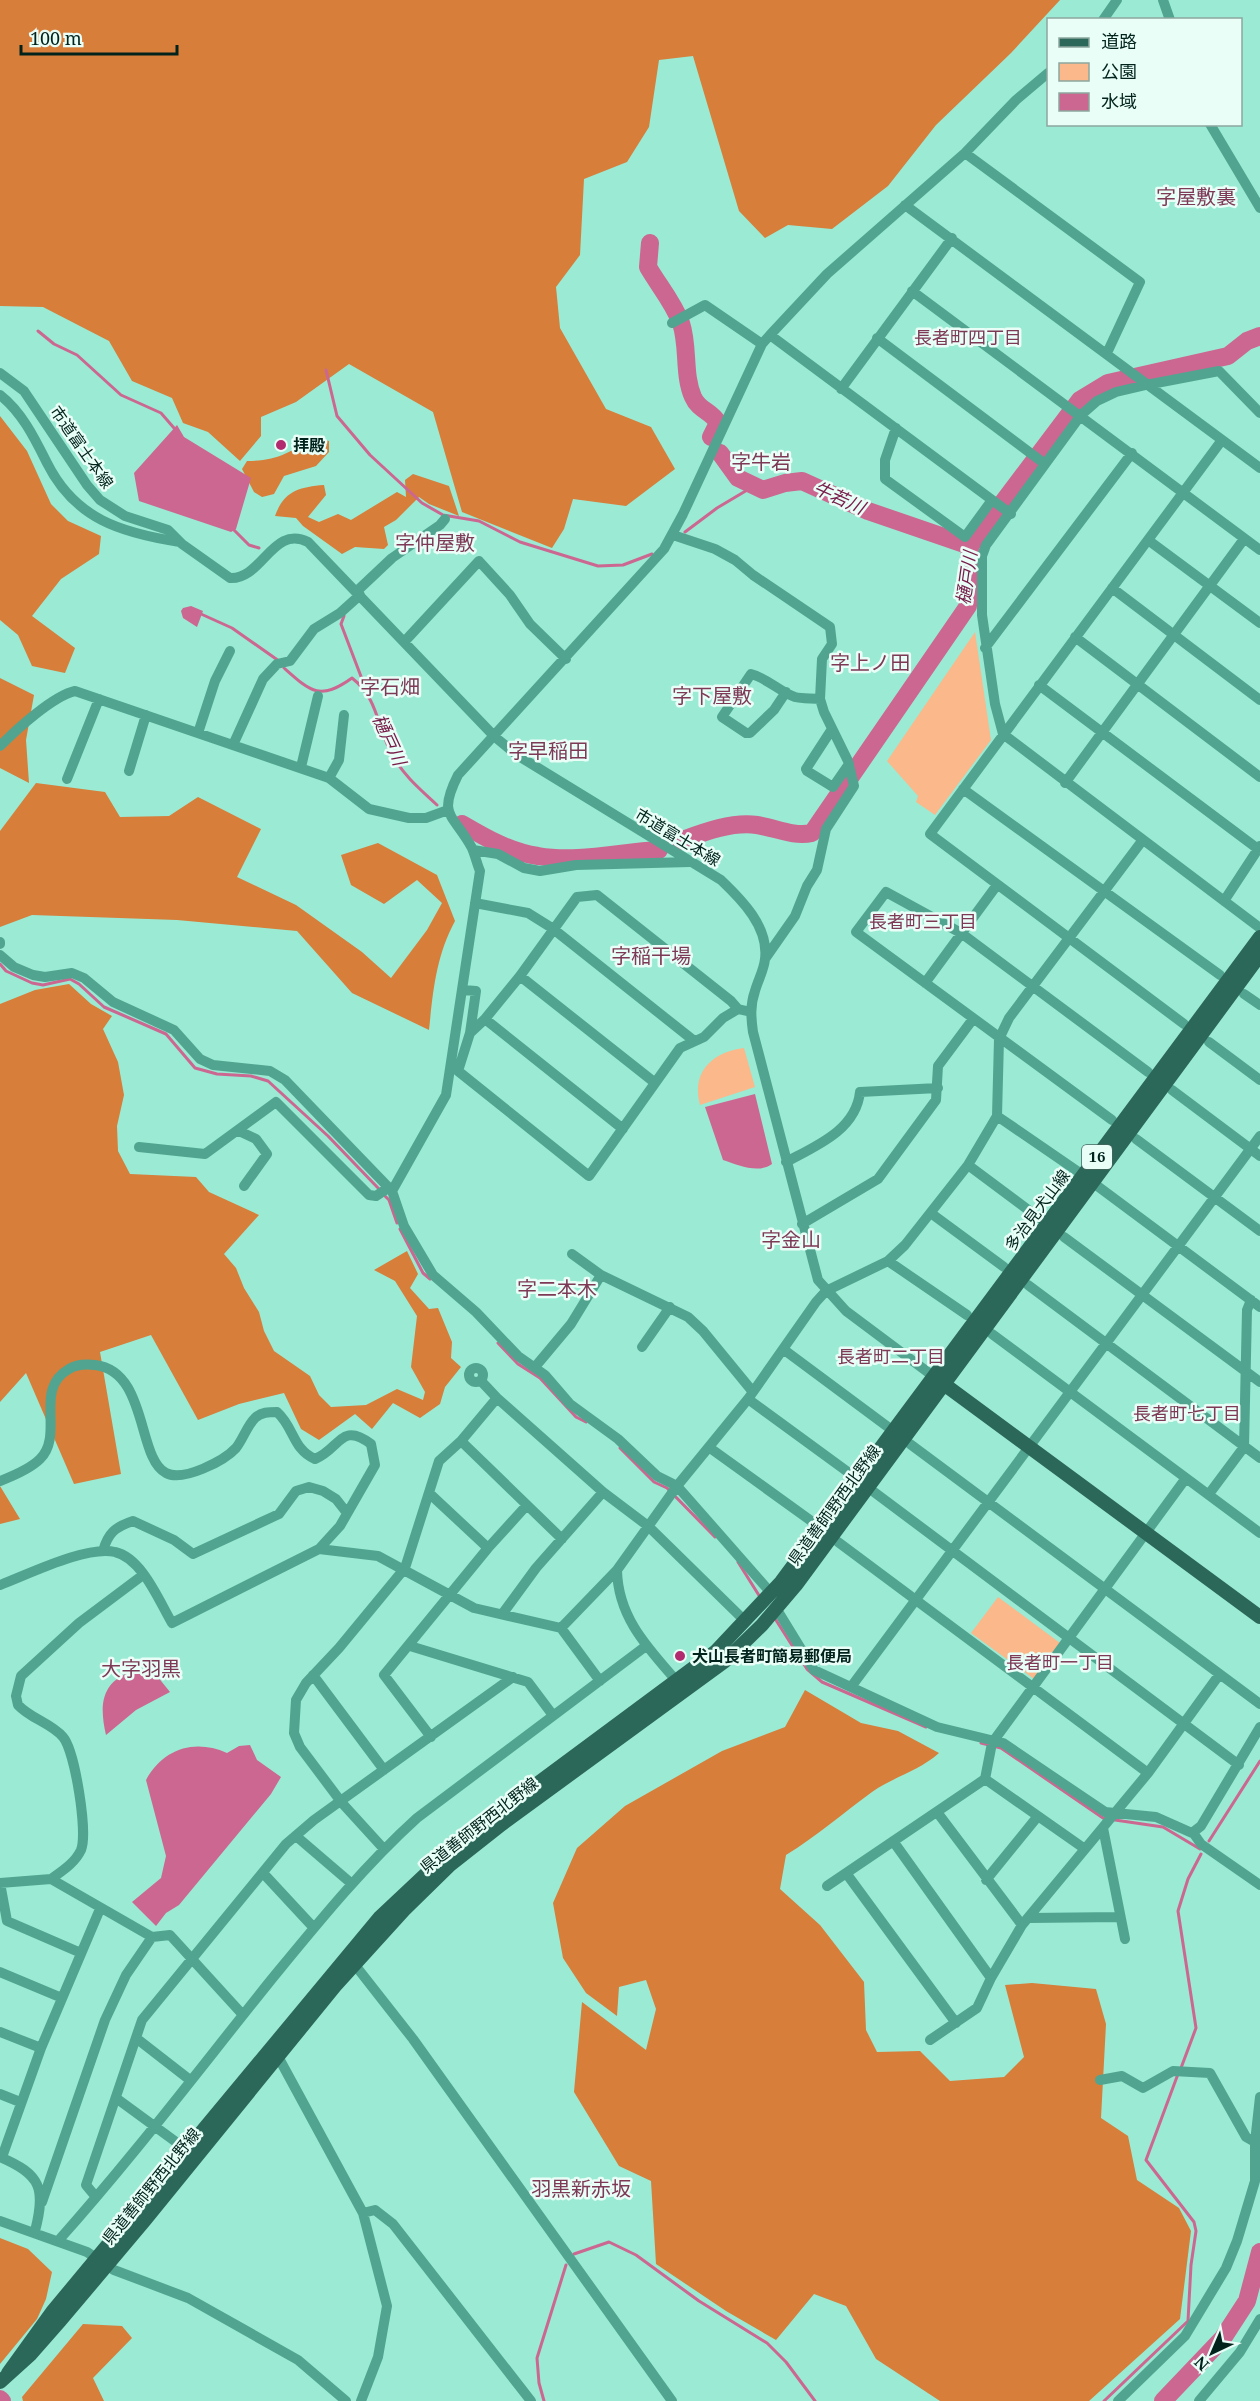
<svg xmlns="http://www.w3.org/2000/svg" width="1260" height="2401" font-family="'Noto Serif','Noto Sans JP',serif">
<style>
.green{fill:#fbb88b}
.forest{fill:#d67e3a}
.water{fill:#cc6791}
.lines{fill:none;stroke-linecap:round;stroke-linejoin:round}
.stream{stroke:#cc6791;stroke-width:3}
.river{stroke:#cc6791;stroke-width:18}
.minor{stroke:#51a590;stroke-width:10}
.major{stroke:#2c685a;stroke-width:14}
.poi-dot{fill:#b22b6e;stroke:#e8fef7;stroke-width:2}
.labels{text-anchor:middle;stroke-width:5;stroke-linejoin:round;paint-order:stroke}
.shield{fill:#e8fef7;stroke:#47655e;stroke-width:1.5}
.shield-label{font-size:15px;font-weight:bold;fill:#02231c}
.poi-label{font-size:16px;font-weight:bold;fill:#02231c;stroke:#e8fef7;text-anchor:start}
.street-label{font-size:16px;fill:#02231c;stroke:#e8fef7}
.neighbourhood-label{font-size:18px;fill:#7d3956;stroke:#e8fef7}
.water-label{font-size:18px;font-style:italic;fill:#771b48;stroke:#e8fef7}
.quarter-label{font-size:20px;fill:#7d3956;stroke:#e8fef7}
</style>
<rect width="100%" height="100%" fill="#9bead4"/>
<path class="green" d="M975,632L991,740L935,815L916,802L918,796L887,761Z
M744,1048L755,1087L700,1105C691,1071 713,1052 744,1048Z
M998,1597L1060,1643L1034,1679L971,1633Z"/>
<path class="forest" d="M0,0H1060L1011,53L936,125L888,186L832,229L788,225L765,238L739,211L693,56L659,60L649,127L627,162L584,179L580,255L556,287L560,328L606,409L651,427L675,469L626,506L573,499L564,529L552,548L462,512L433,412L349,364L296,402L261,417V436L240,461L208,432L183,423L172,398L132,381L109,341L43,307L0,306Z
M0,416L27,451L51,504L68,521L101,536L99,554L61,579L32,616L75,648L65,673L32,666L18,635L0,620Z
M315,438L329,441V452L316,466L284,476L274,494L262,497L254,492L242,469L247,461C279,461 288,452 315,438Z
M413,474L449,486L459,516L429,504L419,497L396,520L384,527L388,545L384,549L355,547L342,554L303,526L296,518L275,516C284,491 299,487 324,485L326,495L308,517L319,522L338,514L351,520L397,492L406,497L405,480Z
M0,678L34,695L26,740L29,783L0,768Z
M36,783L105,792L120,817L169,816L198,797L261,829L237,877L296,905L362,952L391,978L427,930L442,903L417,880L384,904L351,885L341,855L378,843L437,875L455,921C436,956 433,991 429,1030L352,993L297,931L177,920L32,915L0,927V831Z
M69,984L91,1004L112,1016L103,1029L118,1062L124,1095L117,1126L118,1151L130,1174L196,1177L209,1192L259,1215L224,1254L236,1268L244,1288L259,1312L264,1331L274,1351L310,1376L319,1395L331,1407L366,1405L397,1389L423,1400L425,1392L411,1367L417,1316L395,1281L374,1270L407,1251L418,1274L410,1288L429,1309L438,1308L452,1342L451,1358L461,1367L445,1387L440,1404L420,1418L393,1403L372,1429L355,1414L319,1440L301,1429L284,1393L239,1404L198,1420L151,1335L100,1352L121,1474L74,1484L26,1373L0,1402V1004L35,990Z
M0,1486L20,1519L0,1524Z
M805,1690L861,1723L898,1731L939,1753C919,1771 893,1777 872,1792C843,1813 817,1836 786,1855L780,1889L820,1925L864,1982L866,2030L877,2052L920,2051L950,2081L1004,2077L1024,2057L1005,1985L1032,1983L1096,1989L1106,2024L1101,2118L1128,2136L1137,2180L1179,2208L1191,2231L1180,2319L1089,2401H940L876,2359L846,2306L814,2294L776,2340L726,2311L656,2264L651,2181L619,2166L574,2092L582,2002L646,2050L656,2009L646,1980L619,1987L617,2016L586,1993L563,1958L553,1903L577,1848L625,1806L722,1751L785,1727Z
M0,2238L28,2249L52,2272L46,2299L37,2319L0,2364Z
M83,2324L122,2326L132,2338L93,2378L104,2401H23L22,2397Z"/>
<path class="water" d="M177,425L184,437L251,478L236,529L231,532L139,501L134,473Z
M191,606L203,611L197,627L183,618L181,611L183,608Z
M755,1094L772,1164C758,1174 738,1165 723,1160L705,1107Z
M140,1669L153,1671L170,1692L136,1710L106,1735C98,1701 103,1678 140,1669Z
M250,1745L257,1760L281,1777L271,1794L179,1905L166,1913L156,1926L132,1902L161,1878L166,1856L146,1780C164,1748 195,1739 227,1753L239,1746Z"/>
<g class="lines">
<path class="stream" d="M38,331L54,344L77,355L121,395L161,413L174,428
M326,370L337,416L370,455L422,503L443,515L479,521L520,542L598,566L623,565L652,554
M234,530L249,545L259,548
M685,532L717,508L754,486
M201,614L232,628L279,661
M344,616L341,624L365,687
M284,668C311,692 320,701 352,678C379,699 377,729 393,756C404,776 421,790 437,805
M0,964L6,971L32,983L43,985L70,979L79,984L104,1007L166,1034L195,1068L217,1074L251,1076L268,1081L328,1136L379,1189
M383,1194L389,1200L397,1223
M400,1229L423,1273L430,1279
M498,1343L518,1364L540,1378L576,1417L586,1422
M620,1448L654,1482L667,1488L715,1537
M738,1562L760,1597
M774,1617L807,1669L822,1682L926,1727
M981,1743L1001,1748L1103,1818L1108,1819
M1115,1820L1163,1827L1200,1849
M1209,1841L1260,1761
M1181,2068L1196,2028L1178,1911L1188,1879L1201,1854
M574,2254L609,2242L636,2255L699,2301L767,2343L786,2362L815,2401
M544,2401L539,2383L537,2358L566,2265
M1104,2401L1188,2321L1191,2265L1196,2231L1194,2222L1146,2160L1178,2074"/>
<path class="river" d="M650,243L648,267C659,286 673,302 681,323C689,347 683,374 693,397C699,411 712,411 718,423L711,437
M720,453L738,478L763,490L785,483L802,481L868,511L970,546
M462,824C486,838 510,852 538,856C577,863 620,852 659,850
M674,843C699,834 730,821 757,825C776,828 793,837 812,833L968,606L970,546L1080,400L1108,383L1228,356L1247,341L1260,336
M0,2399L2,2401
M1163,2401L1223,2338L1247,2301L1260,2252"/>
<path class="minor" d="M1163,0L1170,20
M1103,20L1117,0
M1210,124L1260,208
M965,153L1140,282L1107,353
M905,205L1260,468
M912,291L1260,550
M672,323L705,305L762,344
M770,335L1011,514
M877,338L1045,464
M0,373L24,391L87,485L100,500L125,516L168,530L182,544L230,578C262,580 273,524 308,542L495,737L517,755L721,880C742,900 769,927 765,959C764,970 758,980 755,991C750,1005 751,1018 753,1032L818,1280L846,1311L933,1376
M841,389L952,238
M0,395C22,412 35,439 47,463C75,519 121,533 180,542
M1260,413L1219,371L1146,385L1116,392L1097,401L1081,415L986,545L982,556V615L995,704L1003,734L1260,928
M896,428L885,460V479L965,537L992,500
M673,535L715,549L735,560L753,575L830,627L832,644L822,659L820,699L824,712L848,761L854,786L826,829L817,870L807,886L795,916L765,959
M1148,540L1260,623
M1112,588L1260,700
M357,591L392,558L440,525L445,519
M1075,637L1260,777
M405,641L479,561L510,595L530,624L566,659
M985,648L1132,453
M1039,685L1258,849
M786,692L774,710L750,733H746L722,717L751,674C767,678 780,692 795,697C802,699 812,698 820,699
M832,729L806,769L807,771L833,787L849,764
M198,733L215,681L230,651
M233,745L263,679L277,664L290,661L314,629L340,613L360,595
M0,746C17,729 53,696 75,691L329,778L369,809L409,818H426L448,810
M301,767L318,696
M129,771L146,715
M329,778L339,760L344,715
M67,779L99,699
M1065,783L1244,539
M963,789L1220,975
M473,850L498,854L524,868L540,871L576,865L690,862
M1224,901L1260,846
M475,903L528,913L552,928L693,1040
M0,942V944
M0,955L14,967L33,975L45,977L72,973L84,978L113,1002L174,1030L200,1059L213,1065L270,1071L285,1080L392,1191L404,1226L433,1275L476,1312L518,1356L545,1375L570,1404L618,1439L657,1476L677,1486L771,1593
M520,976L654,1082
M925,983L997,885
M463,990L476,991L470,1033
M1244,994L1260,1005
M738,1009L723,1018L704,1037L680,1048L589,1176L458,1071L470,1033L485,1019L520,976L577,897L597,895L731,1001L738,1009L751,1012
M485,1019L623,1129
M1184,1024L930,834L1222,440
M1209,1042L1260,1080
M1172,1090L1260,1156
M997,1116L1083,1175
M1112,1120L856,932L886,892L961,933L1148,1072
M239,1131L256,1139L267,1154L244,1186
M1136,1139L1260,1231
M139,1147L205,1154L276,1102L369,1195L376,1196L388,1188
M786,1162C816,1146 856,1130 860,1092L938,1088
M968,1165L1039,1218
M1092,1182L1260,1307
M392,1191L446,1095L480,871C477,864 475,855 472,848C453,813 437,817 458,775L664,549L683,514L762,344L770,335L827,274L965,153L1016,100L1048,73
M932,1214L1004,1267
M802,1224L878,1179L936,1100L938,1066L973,1019
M1064,1237L1260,1382
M572,1254L601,1275L688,1317L703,1331L753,1392
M888,1261L967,1315
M1028,1285L1260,1458
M992,1334L1260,1533
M642,1347L670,1307
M783,1349L892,1430
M535,1367L571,1324L601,1275
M469 1375a7 7 0 1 1 14 0a7 7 0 1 1-14 0Z
M481,1381L497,1398
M748,1399L852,1475
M461,1441L562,1539
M910,1444L1260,1704
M710,1448L821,1528
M0,1481C13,1476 30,1469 40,1459C65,1434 33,1389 69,1369C77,1364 86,1364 95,1365C148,1371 137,1459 166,1473C183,1482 224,1461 236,1448C243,1439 247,1426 255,1418C261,1412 269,1412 277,1412C294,1427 293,1450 315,1459C340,1449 341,1421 371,1444L375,1465L340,1526L319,1549L172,1623C159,1601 142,1558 115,1552C87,1545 27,1575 0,1585
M874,1492L1239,1765
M429,1493L488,1548
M1209,1494L1244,1447L1247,1310L1251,1300
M838,1542L1148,1773
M319,1549L378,1556L474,1608L561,1628L600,1681
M103,1551C108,1533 115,1527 133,1521L174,1540L193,1554L279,1514L296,1491L309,1487L323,1491L336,1499L347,1513
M617,1570C618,1620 651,1651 681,1686
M776,1608L814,1670L937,1727L1003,1743L1105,1812L1156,1817L1192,1833L1201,1826L1260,1727
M503,1613L536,1568L603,1492
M561,1628L617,1570L677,1486L748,1399L816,1302L826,1291L888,1261L905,1245L968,1165L997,1116L999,1039L1009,1018L1142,841
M410,1646L528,1682L552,1714
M313,1675L384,1770
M851,1687L1260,1136
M431,1737L384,1675L488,1548L527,1505
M985,1779L1085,1849
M937,1812L1022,1925
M1103,1828L1125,1939
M1194,1834L1201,1844L1260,1885
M296,1836L352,1884
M893,1841L991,1978
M383,1848L342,1803L300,1747L294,1733L296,1700L306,1683L339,1648L405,1568L439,1461L461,1441L497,1398L603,1492L648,1526L743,1619
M263,1873L314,1928
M846,1873L956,2023
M51,1879C62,1871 75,1863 81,1850C88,1833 75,1751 63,1737C51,1723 31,1719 18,1705L16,1696L21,1676L79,1623L143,1575
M986,1880L1038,1816
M0,1883L51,1879L152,1937L170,1935L243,2015
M0,1883L7,1921L81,1953
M827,1886L985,1779L992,1743L1186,1478
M1029,1918L1120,1917
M355,1965L413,2039L672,2401
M0,1972L62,1998
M0,2032L41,2048
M136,2038L190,2080
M930,2040L977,2008L991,1978L1022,1925L1148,1773L1219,1675
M275,2051L363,2213L387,2306L378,2357L361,2401
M1100,2080L1122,2076L1143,2088L1173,2071L1210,2073L1246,2137L1260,2145
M0,2094L20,2102
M116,2098L187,2150
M0,2157C41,2174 46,2189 35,2231
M2,2157L41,2048L100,1909
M96,2197L86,2185L142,2020L286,1844L314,1820L513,1677
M42,2202L105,2020L126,1975L152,1937
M363,2213L375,2210L393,2224L531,2401
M0,2221L87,2252L114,2270L188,2298L298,2360L346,2401
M58,2241C133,2157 201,2067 271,1980C317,1924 363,1867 417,1818L646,1646
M1118,2401L1185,2336L1226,2268L1237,2241L1255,2181V2142L1260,2097
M1199,2401L1240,2352L1260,2319"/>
<path class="major" d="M937,1379L1260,1617
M8,2373L52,2312L380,1917L464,1838L716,1651L781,1582L1260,937
M0,2382L31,2354L60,2321L145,2220L335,1986L404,1910L450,1865L502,1824L725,1661L762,1625L796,1585L1260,955"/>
</g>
<g class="poi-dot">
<circle cx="281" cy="445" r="6"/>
<circle cx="680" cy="1656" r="6"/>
</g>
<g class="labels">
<rect class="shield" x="1082" y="1145" width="30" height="24" rx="4.5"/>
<g class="shield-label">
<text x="1097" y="1162">16</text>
</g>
<g class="poi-label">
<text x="293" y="451">拝殿</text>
<text x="692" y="1662">犬山長者町簡易郵便局</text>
</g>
<g class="street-label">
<text transform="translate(82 447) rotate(55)" y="6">市道富士本線</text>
<text transform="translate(678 837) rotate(31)" y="6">市道富士本線</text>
<text transform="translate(1037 1210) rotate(-53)" y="6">多治見犬山線</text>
<text transform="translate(834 1505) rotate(-54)" y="6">県道善師野西北野線</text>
<text transform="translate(479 1825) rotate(-38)" y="6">県道善師野西北野線</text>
<text transform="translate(151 2186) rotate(-51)" y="6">県道善師野西北野線</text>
</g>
<g class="neighbourhood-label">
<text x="968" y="344">長者町四丁目</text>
<text x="923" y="928">長者町三丁目</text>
<text x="891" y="1363">長者町二丁目</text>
<text x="1187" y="1420">長者町七丁目</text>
<text x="1060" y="1669">長者町一丁目</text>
</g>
<g class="water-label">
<text transform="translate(839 498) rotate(24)" y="6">牛若川</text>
<text transform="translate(967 578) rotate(-82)" y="6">樋戸川</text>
<text transform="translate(389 740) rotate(65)" y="6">樋戸川</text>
</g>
<g class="quarter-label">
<text x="1196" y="204">字屋敷裏</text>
<text x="761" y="469">字牛岩</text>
<text x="435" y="550">字仲屋敷</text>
<text x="870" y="670">字上ノ田</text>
<text x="390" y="694">字石畑</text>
<text x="712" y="703">字下屋敷</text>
<text x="548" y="758">字早稲田</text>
<text x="651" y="963">字稲干場</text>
<text x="791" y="1247">字金山</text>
<text x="557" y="1296">字二本木</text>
<text x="141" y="1676">大字羽黒</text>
<text x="581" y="2196">羽黒新赤坂</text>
</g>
</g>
<rect x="1047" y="18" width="195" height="108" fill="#e8fef7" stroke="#8ca69f" stroke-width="1.5"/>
<rect x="1059" y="38" width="30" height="9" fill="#2c685a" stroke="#8ca69f" stroke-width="1.5"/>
<text x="1101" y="48" font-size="18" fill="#02231c">道路</text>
<rect x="1059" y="63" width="30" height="18" fill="#fbb88b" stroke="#8ca69f" stroke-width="1.5"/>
<text x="1101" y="78" font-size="18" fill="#02231c">公園</text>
<rect x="1059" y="93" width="30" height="18" fill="#cc6791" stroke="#8ca69f" stroke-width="1.5"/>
<text x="1101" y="108" font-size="18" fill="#02231c">水域</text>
<g transform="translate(1212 2353) rotate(224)" stroke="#e8fef7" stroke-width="4.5" paint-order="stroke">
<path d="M0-4.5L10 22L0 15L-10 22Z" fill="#02231c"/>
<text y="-9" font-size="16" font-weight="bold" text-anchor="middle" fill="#02231c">N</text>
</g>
<path d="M21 45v9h156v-9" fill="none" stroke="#02231c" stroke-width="3"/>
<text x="30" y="45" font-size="18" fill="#02231c" stroke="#e8fef7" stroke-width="4.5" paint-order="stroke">100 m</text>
</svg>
